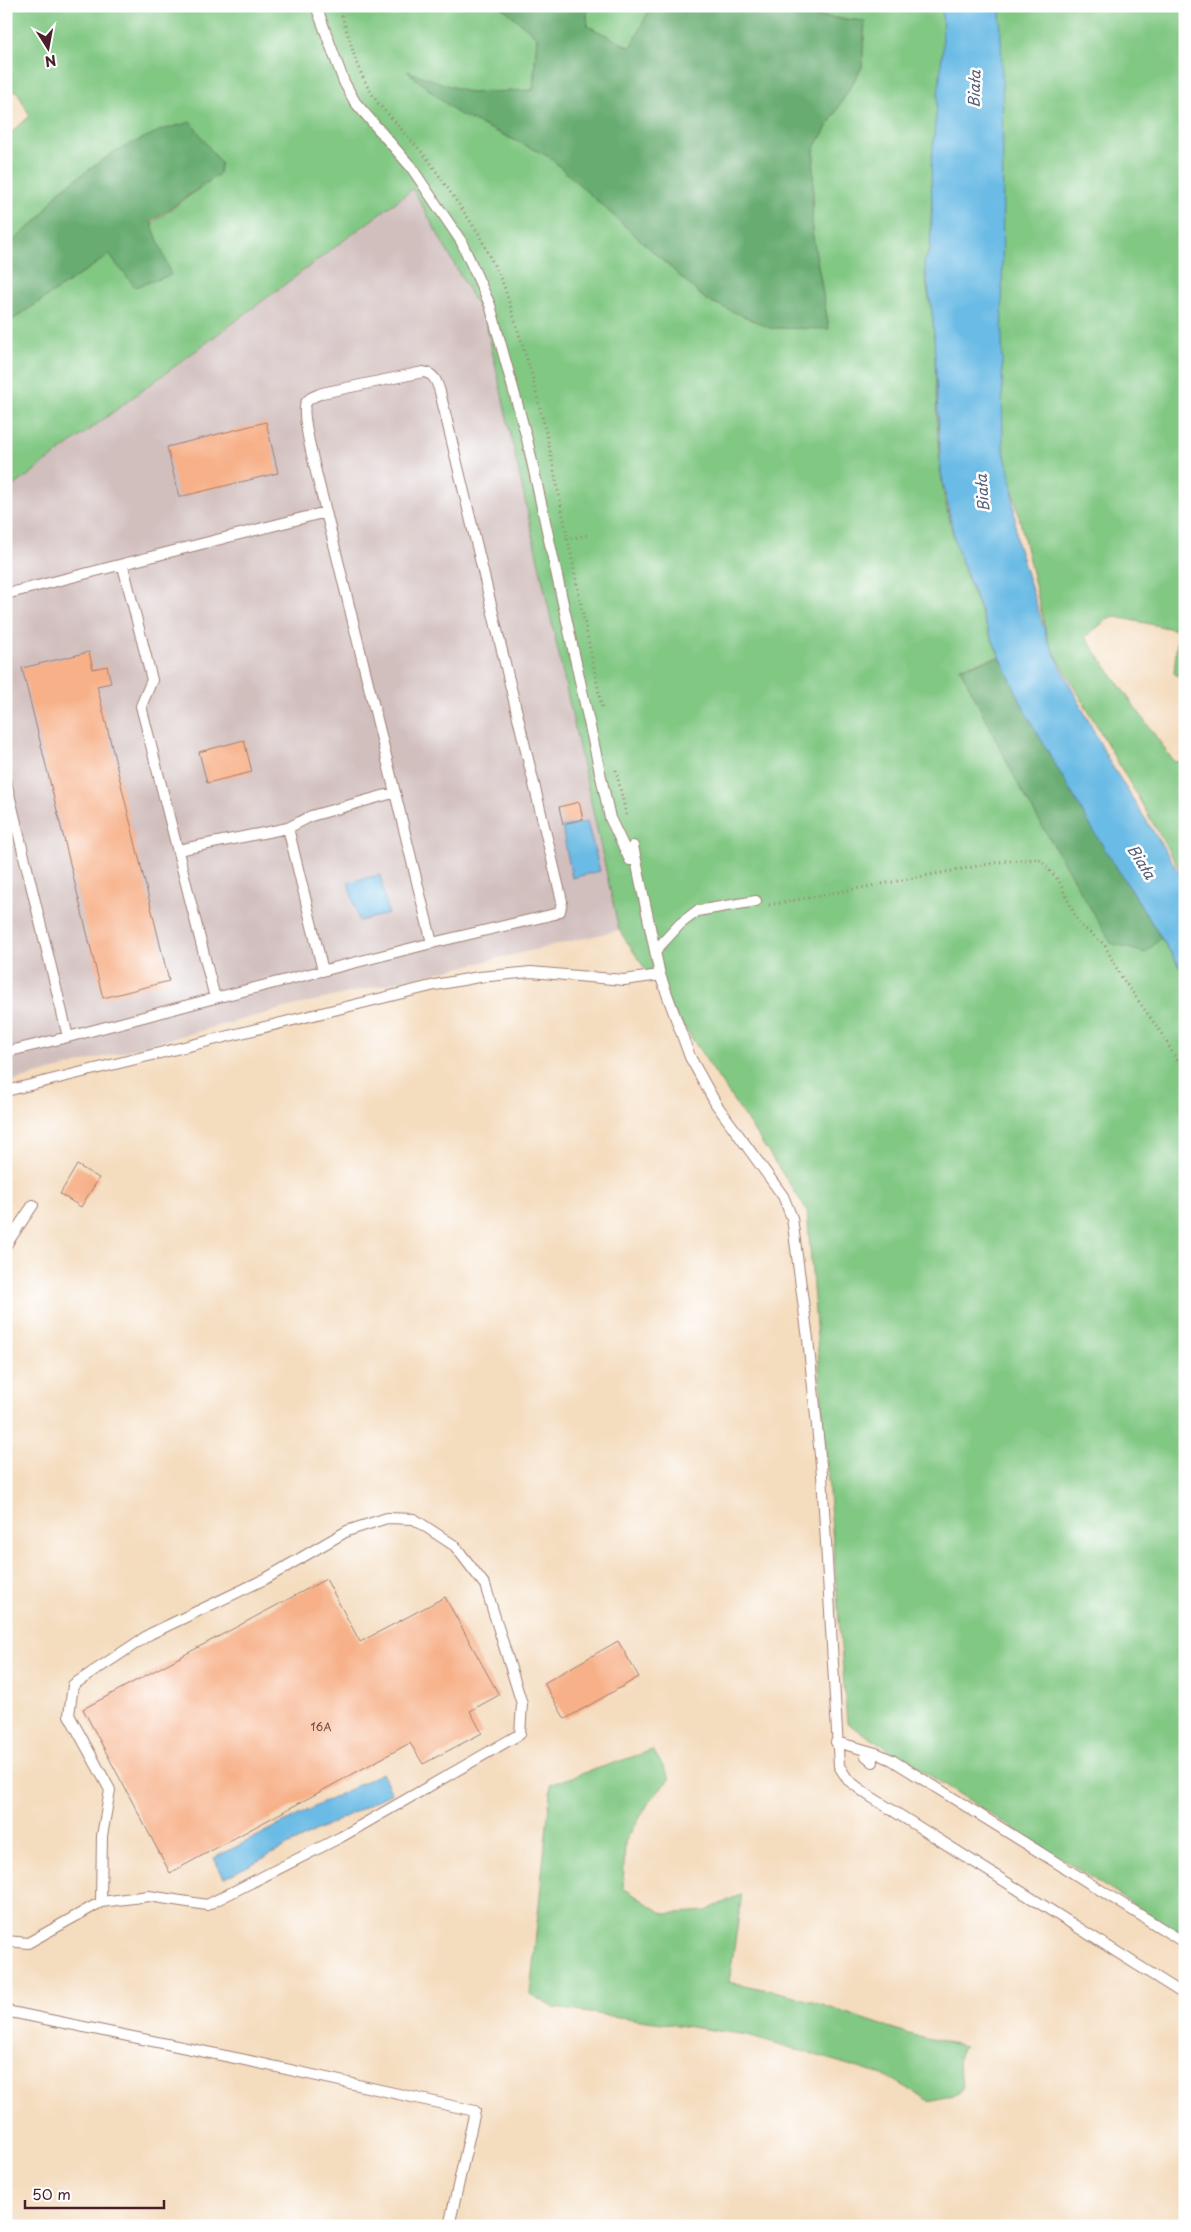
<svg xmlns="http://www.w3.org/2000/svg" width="1191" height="2232" font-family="'Playpen Sans',sans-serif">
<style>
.industrial{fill:#d1bfbe}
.green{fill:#81c883;stroke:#667457}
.forest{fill:#68ac71;stroke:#59664e}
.water{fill:#6abbe5;stroke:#5a6d88}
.building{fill:#f7b088}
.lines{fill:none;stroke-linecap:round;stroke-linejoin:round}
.lane-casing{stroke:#9f7e74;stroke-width:12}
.path{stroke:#9f7e74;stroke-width:3;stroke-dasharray:1 4;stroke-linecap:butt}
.lane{stroke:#fff;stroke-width:10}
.labels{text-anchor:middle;stroke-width:5;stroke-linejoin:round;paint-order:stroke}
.number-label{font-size:11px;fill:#754342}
.water-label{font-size:15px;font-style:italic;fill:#575d75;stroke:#fff}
</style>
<rect width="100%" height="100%" fill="#fff"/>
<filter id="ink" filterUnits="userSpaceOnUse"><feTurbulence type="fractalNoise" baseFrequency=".02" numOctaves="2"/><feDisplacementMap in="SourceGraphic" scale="10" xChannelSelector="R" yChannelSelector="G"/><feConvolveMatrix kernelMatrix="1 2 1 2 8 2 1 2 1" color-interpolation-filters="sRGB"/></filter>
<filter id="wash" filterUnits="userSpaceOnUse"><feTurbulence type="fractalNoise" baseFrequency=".0096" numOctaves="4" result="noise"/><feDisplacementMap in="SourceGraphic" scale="20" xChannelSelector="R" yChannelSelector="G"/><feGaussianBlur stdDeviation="1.12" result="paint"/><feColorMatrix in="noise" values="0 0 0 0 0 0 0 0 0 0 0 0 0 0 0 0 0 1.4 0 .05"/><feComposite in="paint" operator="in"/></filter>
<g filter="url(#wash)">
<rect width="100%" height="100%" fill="#f4dcbe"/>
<path class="industrial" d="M413,189L486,322L619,930L289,1007L6,1083V491Z"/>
<path class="green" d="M6,6H501L537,36L533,90L470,93L408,72L457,113L548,156L705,299L829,328L812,232L814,149L862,67L865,21L785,13L776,6H1185V682L1174,673L1178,630L1112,616L1085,637L1174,762L1185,761V879L1048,641L934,151L930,250C919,274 931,296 933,321C937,371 935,422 941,473C948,536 974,599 1000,657L960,667L1145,953L1161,938L1185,975V1937L847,1723L807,1210L619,930L486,322L413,189L7,491L6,324L109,255L219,174L114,152L59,191L39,219L6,247V137L30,116L17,91L6,92Z
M586,6H651L631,48L588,26Z
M653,1750L670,1778L650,1801L625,1842L623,1888L664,1914L705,1911L742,1894L729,1982L792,1995L912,2035L965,2046L962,2048L957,2062L963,2088L958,2094L929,2101L889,2077L748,2035L554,2008L530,1994L551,1784Z"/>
<path class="forest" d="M501,6H586L588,26L631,48L651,6H776L785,13L865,21L862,67L814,149L812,232L829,329L770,328L705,299L548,156L457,113L407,71L470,93L533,90L537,37Z
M191,122L221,164L219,174L151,222L171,275L135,287L109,255L6,324V247L39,219L59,191L114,152L161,130Z
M1000,657C1045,755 1103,846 1161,938L1145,953L1111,943L1021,790L960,668Z"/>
<path class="water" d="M942,6H1000C1006,153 1000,300 1003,447L1012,484L1017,543L1048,641L1109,761L1185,882V975L1094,832L1026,713L988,630L956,546L941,473L933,319L924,262L930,250L932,209L931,166L943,45Z
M587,822L600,871L572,878L562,827Z
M380,875L388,914L359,921L348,882Z
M382,1773L392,1793L224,1878L214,1858Z"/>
<g id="blocks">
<path class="building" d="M266,422L278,473L179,497L167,447Z
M89,652L93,669L107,666L111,683L97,686L169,981L103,998L22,668Z
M244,740L252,772L207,783L199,752Z
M579,802L583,819L563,824L559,807Z
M77,1165L99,1178L81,1207L60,1194Z
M326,1579L360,1642L445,1597L499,1695L470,1711L482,1733L423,1764L410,1743L170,1873L83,1709Z
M618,1641L639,1677L565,1719L544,1683Z"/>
</g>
</g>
<g filter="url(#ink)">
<use href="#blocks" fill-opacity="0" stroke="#9f7e74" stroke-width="1"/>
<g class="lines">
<defs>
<path id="lane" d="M316,6L344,82L355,102L411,167L461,241L490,305L527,439L610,818L630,860L635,858
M326,512C322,494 299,414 306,403C309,397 316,396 322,393L423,372C434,373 437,382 440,392L562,901L560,911L555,914L432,943
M6,594L326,512L432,943L215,998
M6,782L68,1037L215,998L141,706L152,680L123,566
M288,828L311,816L393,793
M633,846L660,975
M178,850L288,828L323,971
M655,951L680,924L697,911L756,901
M6,1052L68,1037
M6,1091L435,985L479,977L531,972L624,980L660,975L690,1057L716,1104L783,1196L792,1218L808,1339L822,1475L839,1766L848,1780L868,1795L1185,1995
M6,1245L33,1205
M836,1742L876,1753L892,1760L1185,1943
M868,1751L866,1756L873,1762
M6,1941L28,1943L101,1902L149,1896L207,1905L341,1837L520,1734L522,1704L485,1585L455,1546L414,1519L387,1518L347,1531L265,1579L150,1634L73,1685L69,1715L110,1790L102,1836L101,1902
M6,2011L245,2060L475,2111L449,2226"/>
</defs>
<use href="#lane" class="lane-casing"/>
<path class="path" d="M339,6L357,64L366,84L377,102L427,158L479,234L504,286L531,372L547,436L602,708
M566,539L588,535
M616,770L627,818
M769,905L1005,861L1039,859L1059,881L1079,924L1104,944L1122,978L1160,1031L1185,1074"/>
<use href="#lane" class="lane"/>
</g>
</g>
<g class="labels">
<g class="number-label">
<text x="321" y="1731">16A</text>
</g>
<g class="water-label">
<text transform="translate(975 89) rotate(-88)" y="5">Biała</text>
<text transform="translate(983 493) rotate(-94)" y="5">Biała</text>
<text transform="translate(1141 862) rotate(58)" y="5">Biała</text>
</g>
</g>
<rect width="1191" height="2232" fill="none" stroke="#fff" stroke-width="25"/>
<g transform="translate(48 48) rotate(169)" stroke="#ffffff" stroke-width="4" paint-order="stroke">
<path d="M0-4L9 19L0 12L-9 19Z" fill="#4a1f2b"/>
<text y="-8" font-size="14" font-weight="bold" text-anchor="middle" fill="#4a1f2b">N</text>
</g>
<path d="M25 2200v8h139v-8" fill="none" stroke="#4a1f2b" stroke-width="2.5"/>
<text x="32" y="2200" font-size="15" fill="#4a1f2b" stroke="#ffffff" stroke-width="4" paint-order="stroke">50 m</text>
</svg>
